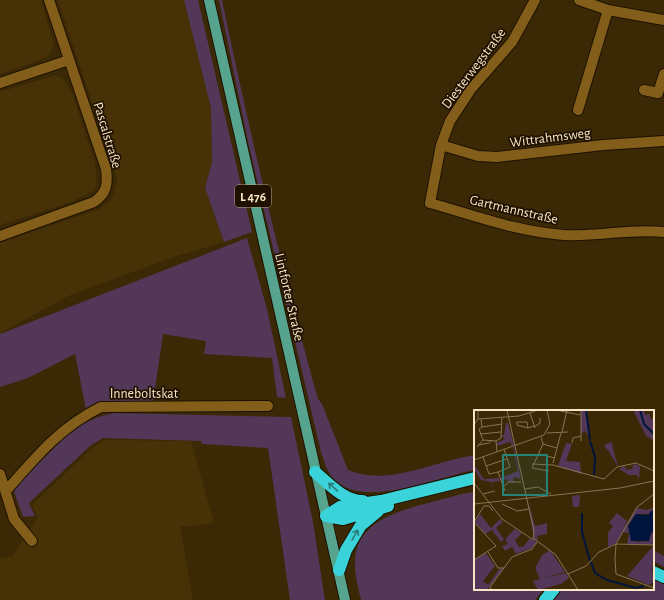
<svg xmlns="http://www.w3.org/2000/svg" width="664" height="600" font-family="'Alegreya Sans',sans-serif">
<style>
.built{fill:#473208}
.green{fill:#523759}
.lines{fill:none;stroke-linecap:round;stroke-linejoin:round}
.street-casing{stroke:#1d1201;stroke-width:12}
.primary-casing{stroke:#1d1201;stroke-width:12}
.highway-casing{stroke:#1d1201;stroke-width:14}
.street{stroke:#825e1a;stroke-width:10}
.primary{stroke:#56a48d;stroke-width:10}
.highway{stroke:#39d3d9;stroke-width:12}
.oneway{stroke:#2d7c77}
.labels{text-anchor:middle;stroke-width:3.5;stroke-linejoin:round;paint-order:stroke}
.shield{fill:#1f1100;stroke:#b8a58b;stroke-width:1}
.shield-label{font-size:13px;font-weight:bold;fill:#fae5c6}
.street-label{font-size:14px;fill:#fae5c6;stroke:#1f1100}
.inset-river{fill:none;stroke:#00153b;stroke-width:2}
.inset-road{fill:none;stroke:#877452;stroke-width:1}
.view{fill:#268177;fill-opacity:0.15;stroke:#268177;stroke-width:2}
.inset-edge{fill:none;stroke:#fae5c6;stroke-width:2}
</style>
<rect width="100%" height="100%" fill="#3b2804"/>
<path class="built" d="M0,0H41L54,46L50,54L45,58L0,74Z
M58,0H184L211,108L212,162L205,188L224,242L174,257L70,295L0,333V243L100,209L111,200L117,184L116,174Z
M56,75L64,80L72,93L95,164L97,186L93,191L71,202L0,225V92Z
M104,440L191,441L214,523L180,527L193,600H0V558L12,557L38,517L32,505L90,450Z"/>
<path class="green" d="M184,0H198L252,232L224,242L205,188L212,162L211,108Z
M219,0H222C250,134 281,267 318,399L322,404L348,470C388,487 434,461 475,455V470C439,476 360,512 332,477C326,470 324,460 321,452L248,142Z
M247,238L267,309L286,398L277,397L272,358L204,354L206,341L163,334L153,403C130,402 107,399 86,410L75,354L28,378L0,387V334Z
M114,413L291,417L313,522L325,600H290L268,448L202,444L201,441L103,438L90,446L29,503L35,516L23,517L13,489L73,429L98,417Z
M475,492V589H544L535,600H361C357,583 352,565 357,548C367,516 411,508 439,500C451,497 463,493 475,492Z
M653,550L664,556V567L653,561Z
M653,576L664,582V600H550L560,589H653Z"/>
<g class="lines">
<defs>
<path id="street" d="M535,0L512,42L471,89L450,121L441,145L430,203C473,215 518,232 564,235C597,237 631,228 664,232
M579,0L608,10L664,20
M0,83L69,60
M644,90L658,93L664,74
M578,110L608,10
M441,145L478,156L497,157L603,145L664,141
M0,236L94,202C107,193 108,184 106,169L49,0
M0,474L14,519L32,541
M6,491C35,458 60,427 101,407L268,406"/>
<path id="primary" d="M209,0L345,600"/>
<path id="highway" d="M315,472C329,484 344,501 363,501
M326,516L340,507L381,501L475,478
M326,516L343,519L388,506
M339,570L346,550L361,525L378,511
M653,572L664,577
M545,600L554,589"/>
</defs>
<use href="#street" class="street-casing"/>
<use href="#primary" class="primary-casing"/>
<use href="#highway" class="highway-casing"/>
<use href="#street" class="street"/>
<use href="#primary" class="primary"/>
<use href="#highway" class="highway"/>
</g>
<defs><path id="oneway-shaft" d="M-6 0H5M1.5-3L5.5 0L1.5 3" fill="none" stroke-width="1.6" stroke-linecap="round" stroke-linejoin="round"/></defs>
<g class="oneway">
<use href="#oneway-shaft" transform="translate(333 487) rotate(-139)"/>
<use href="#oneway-shaft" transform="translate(355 535) rotate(-60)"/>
</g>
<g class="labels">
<rect class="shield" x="235" y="185" width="36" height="22" rx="3"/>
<g class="shield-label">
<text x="253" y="201">L 476</text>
</g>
<g class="street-label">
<text transform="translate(473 68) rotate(-53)" y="5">Diesterwegstraße</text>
<text transform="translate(108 135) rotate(73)" y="5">Pascalstraße</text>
<text transform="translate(550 137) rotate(-7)" y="5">Wittrahmsweg</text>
<text transform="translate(514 209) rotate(13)" y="5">Gartmannstraße</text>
<text transform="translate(290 297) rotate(77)" y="5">Lintforter Straße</text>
<text x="144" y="398">Inneboltskat</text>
</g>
</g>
<g transform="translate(474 410)">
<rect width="180" height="180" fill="#3b2804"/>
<path d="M107,0H113L116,25H114L111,21L107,24ZM159,0H170L171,5L175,4L177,9H180L179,30L172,26ZM32,13H34L40,35L37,36V32L23,36V33L31,29L27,25H30ZM138,32L139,39L144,57L134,40L122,42L133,40L130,35ZM92,33L98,34L92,51L106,52L107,64L84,56ZM39,37H40L47,69L40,67L39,72H34L33,69L28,71L26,68L44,61ZM160,54L166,56L165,69L163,65H155L145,59L150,56L153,60L158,59ZM1,56L10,69L25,68L26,71L18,72L21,81L17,72L7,70L0,59ZM106,85L105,97H99L98,86ZM54,91L61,116L73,113V124L63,126L64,130H60ZM180,97L175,104H162L154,116L157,128L163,132L175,131L177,123L180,122V135L153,134L155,123L149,122L142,133L134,137V123L139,116L135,113L143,103L153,111L149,119L163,98L173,100ZM6,104L17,118L26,109L29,112L22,118L30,129L27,132L18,120L11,124L1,112ZM41,119L48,123L41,130L45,137L50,136L56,128L63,132L58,138L42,144L38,137L31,141L28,136L34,134L31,129ZM180,135L178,164L180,161V171L175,175L153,166ZM76,140L91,162L69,168L92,163L95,168L87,174L64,180L59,171L66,169L61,158L68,145ZM12,143L21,156L9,171L14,175L26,158L35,157L29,159L13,180H0V146L2,149Z" fill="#523759"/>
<path d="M177,101H180V122L177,123L175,131H157L154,116L162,104L174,105Z" fill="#00153b"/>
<path class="inset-river" d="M112,0L116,30M166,0L170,14L180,24M116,31L121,47L120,65M108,103V122L116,151M117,152L121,163L133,170L162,178L170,176"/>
<path class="inset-road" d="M33,0L60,121L59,130M82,0L106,5M107,0V31M56,3L61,18M4,9L45,6L64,0M7,9L8,17L5,19L9,30M0,15L4,9V0M8,17L28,14M60,17L66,13V8M54,18L53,12H43V15L54,18L60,16M88,22L93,0M73,23L94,22M6,24L27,22M67,27L69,34L58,58L75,61M22,31L27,28L28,7M98,33L99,28L107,26M69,34L83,38M4,35L15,33L18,30M3,37L9,30L22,31L23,42M65,44L81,48M9,47L15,64L24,62L36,57L30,39M0,50L70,25L76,14L73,0M79,53L87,23M58,54L79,55L130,69L143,57L162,53L180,61M12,56L33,49M24,62L31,81M0,73L28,109L58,129M29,77L35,72H47M51,79L64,77L77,84M9,84L21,81M0,94L146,78L180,71M28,94L43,101L55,99M0,112L10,96H15L19,101M59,128L82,145L104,180M180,135L142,134L141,149L142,164L180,178M14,142L24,158H30M0,150L22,136L0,112M94,164L112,156L125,142L142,134L163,97L180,84M18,180L16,177L38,147L58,139L63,132"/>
<path class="view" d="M29,45H73V85H29Z"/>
<rect width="180" height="180" class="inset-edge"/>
</g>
</svg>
